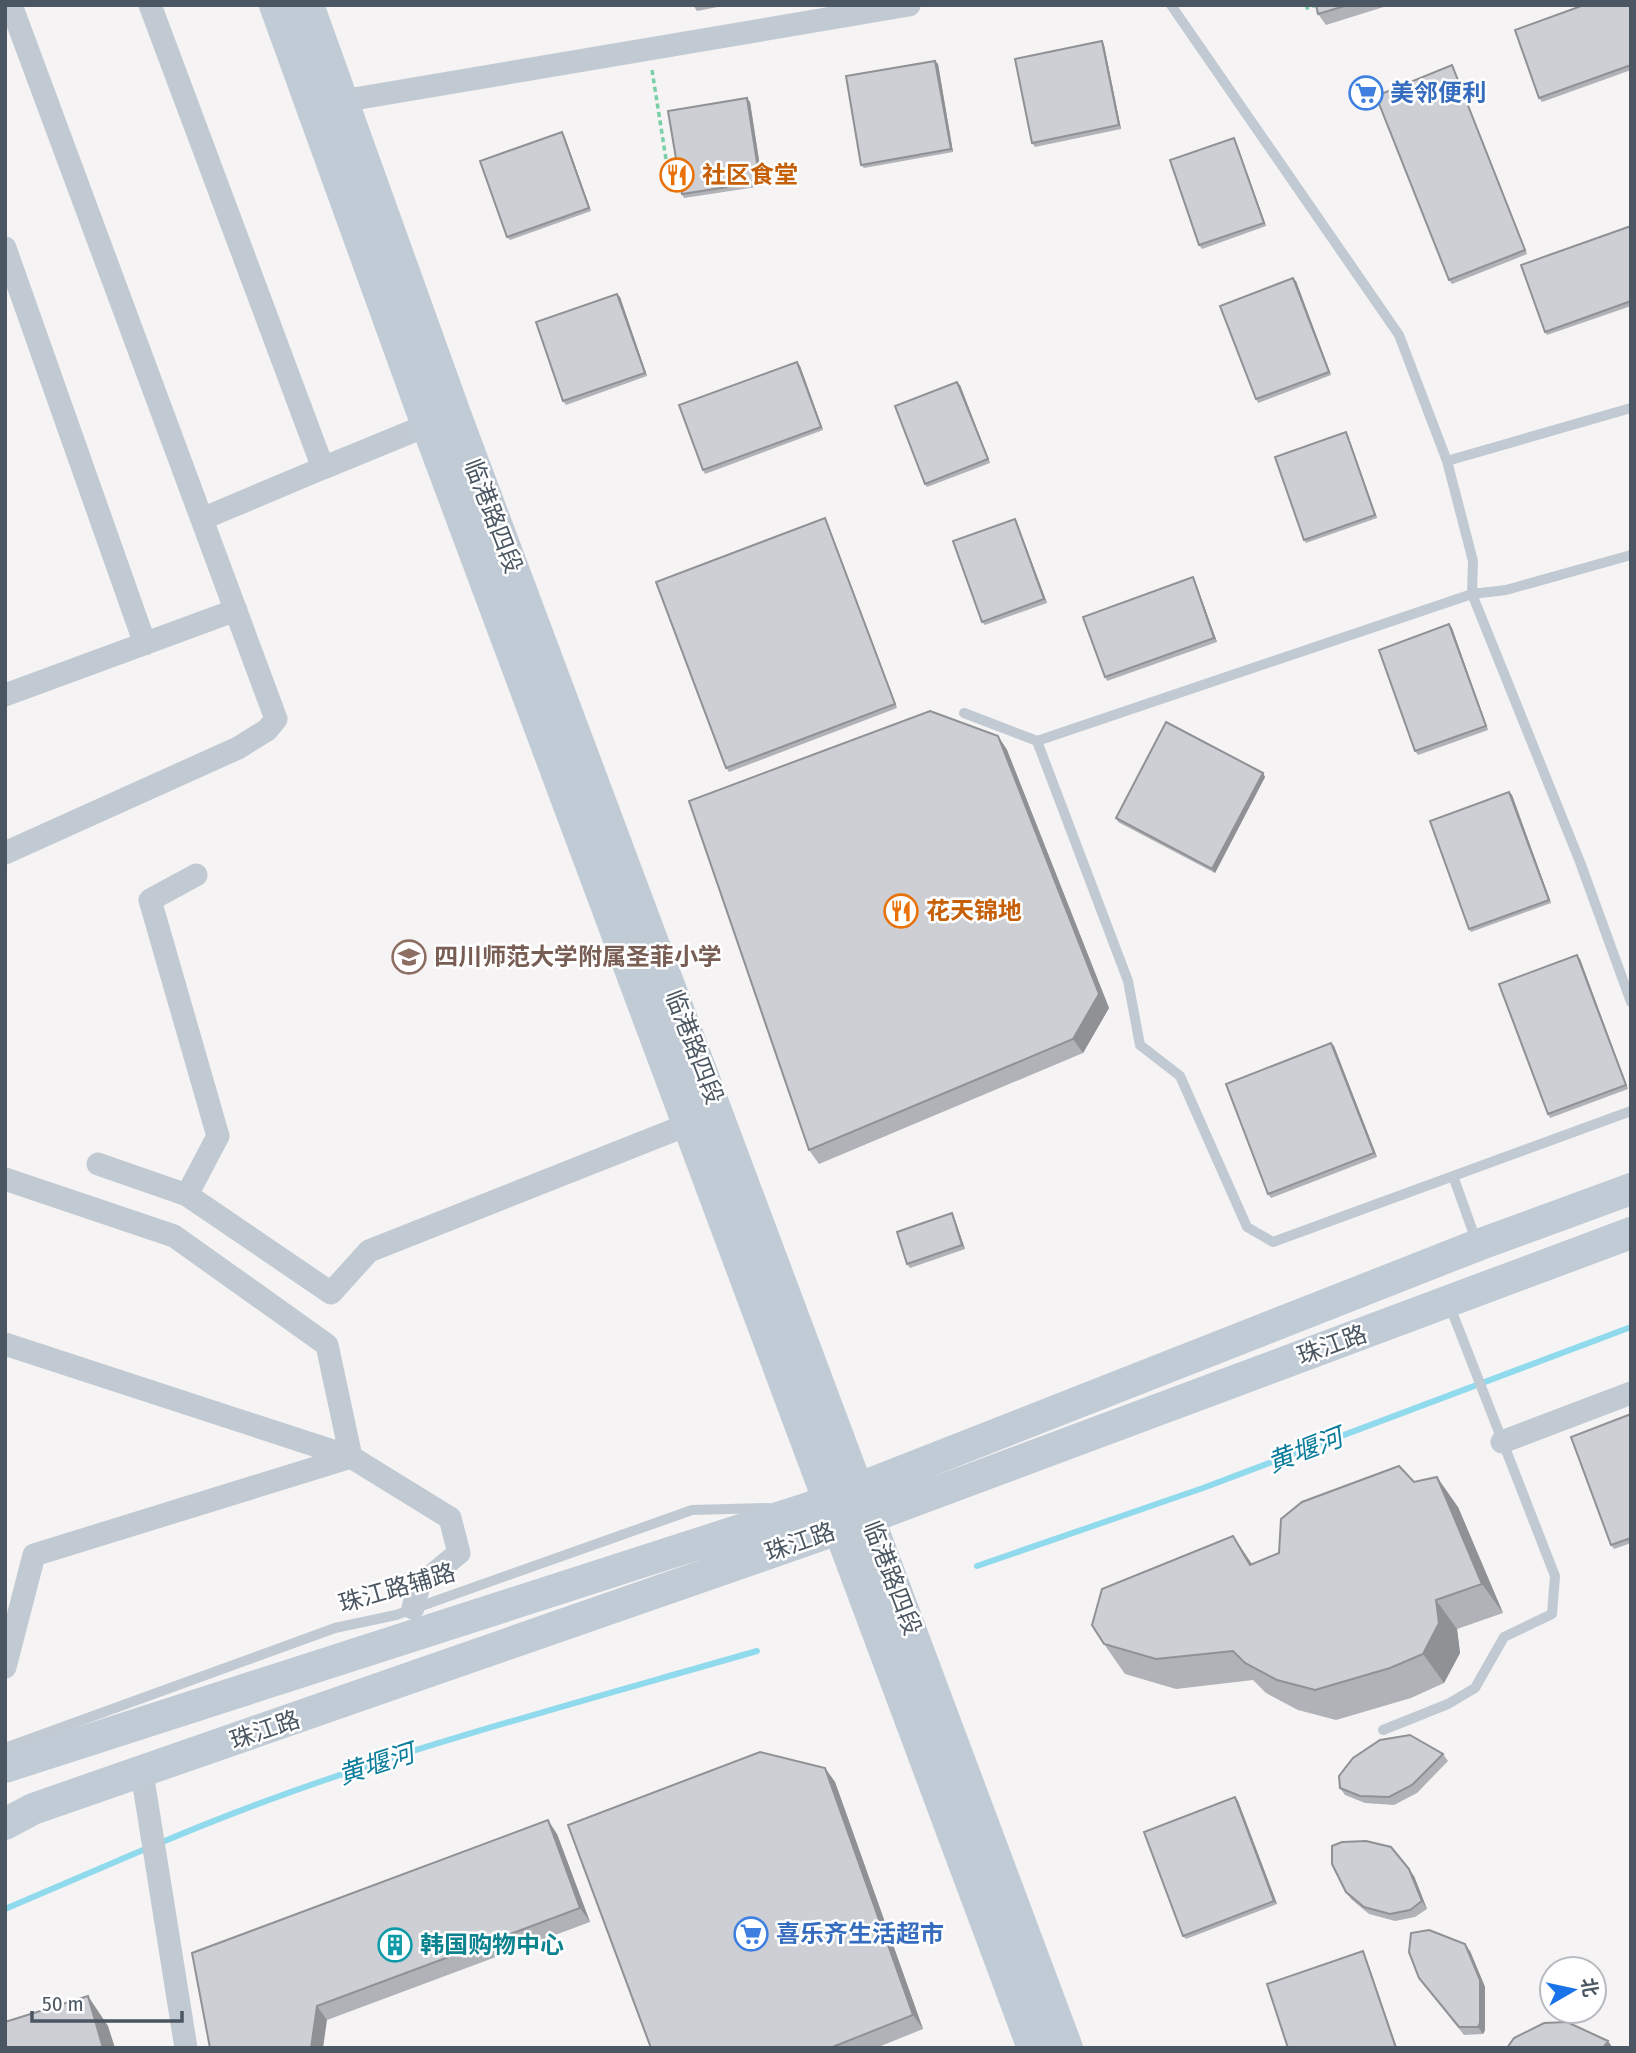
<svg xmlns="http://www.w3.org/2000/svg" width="1636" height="2053" font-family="'Fira Sans Condensed','Noto Sans SC',sans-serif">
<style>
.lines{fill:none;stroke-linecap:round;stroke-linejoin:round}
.stream{stroke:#90daee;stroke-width:6}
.path{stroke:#7ad0a6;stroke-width:3.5;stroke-dasharray:5 3.5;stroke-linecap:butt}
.lane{stroke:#c1cad2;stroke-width:10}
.street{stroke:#c1cad2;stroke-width:23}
.secondary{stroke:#c1cbd6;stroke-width:32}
.wall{fill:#b0b2b7}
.shaded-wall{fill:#909195}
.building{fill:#cdcfd5;stroke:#909195;stroke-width:2}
.labels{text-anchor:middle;stroke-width:5;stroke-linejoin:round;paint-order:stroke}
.shop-label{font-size:24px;font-weight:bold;fill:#366cbe;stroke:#fff;text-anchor:start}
.food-label{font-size:24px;font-weight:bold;fill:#c56008;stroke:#fff;text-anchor:start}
.street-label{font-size:24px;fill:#4a5661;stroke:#fff}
.education-label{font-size:24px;font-weight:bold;fill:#785e54;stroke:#fff;text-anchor:start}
.culture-label{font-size:24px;font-weight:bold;fill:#0d838f;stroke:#fff;text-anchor:start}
.water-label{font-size:26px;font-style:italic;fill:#0c7c9b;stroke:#fff}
</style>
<rect width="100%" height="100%" fill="#f5f3f3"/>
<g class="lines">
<path class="stream" d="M977,1566L1203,1488L1631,1327
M160,1843C352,1761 556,1709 757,1651
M5,1909L150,1847"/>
<path class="path" d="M1307,5V8L1317,5
M652,70L671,191"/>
<path class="lane" d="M1447,461L1631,408
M1631,555L1506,590L1472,594L1580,862L1631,1002
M964,713L1037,741L1472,594L1473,561L1447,461L1399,335L1171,5
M1037,741L1128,981L1140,1045L1180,1076L1247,1227L1273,1242L1631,1111
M1453,1176L1477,1243
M1383,1730L1448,1704L1475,1688L1504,1637L1552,1614L1555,1576L1449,1304
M5,1748L335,1628L396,1615L692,1510L768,1508"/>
<path class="street" d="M150,5L323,468L440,420
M342,101L909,5
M5,248L145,644
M202,519L323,468
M5,695L236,610
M5,853L238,748L267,730L276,719L11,5
M98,1164L187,1195L331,1293L369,1251L702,1119
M5,1179L174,1236L327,1345L351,1457L450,1518L459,1553L419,1586L413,1608
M187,1195L218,1136L150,900L196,875
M5,1344L351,1457
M1502,1442L1631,1393
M5,1667L34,1555L351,1457
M142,1773L186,2048"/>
<path class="secondary" d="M275,5L427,425L1033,2048
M308,5L455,414L1067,2048
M5,1767L809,1508L1478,1245L1631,1189
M5,1824L33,1809L841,1528L1631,1233"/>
</g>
<path class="wall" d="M693,5H728L697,11Z
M1316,5H1390L1326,25L1318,14Z
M1631,5V70L1542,102L1539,98Z
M1102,41L1104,45L1121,129L1035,147L1032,143Z
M935,61L938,64L953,152L864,168L861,165Z
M1452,65L1454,69L1527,254L1452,284L1449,280Z
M750,102L763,186L684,198L682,194Z
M564,135L591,211L510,240L507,237Z
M1236,142L1266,226L1202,249L1199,245Z
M1631,226V306L1547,335L1545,332Z
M1296,281L1331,375L1258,403L1256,399Z
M617,294L620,297L647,376L566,405L563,401Z
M797,362L800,366L823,430L705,474L703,470Z
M960,385L990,463L927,487L925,484Z
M1348,436L1377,518L1306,543L1304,540Z
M827,522L897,708L729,772L726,768Z
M1017,523L1047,603L985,625L982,622Z
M1195,581L1217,642L1107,681L1105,677Z
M1449,624L1452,628L1488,730L1418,755L1415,751Z
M998,736L1007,750L1109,1008L1083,1053L819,1164L809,1150Z
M1263,773L1265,777L1215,873L1118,822L1116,818Z
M1509,792L1512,795L1551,903L1471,932L1469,929Z
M1580,959L1628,1089L1550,1118L1548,1114Z
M1331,1043L1334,1046L1377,1157L1271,1198L1268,1194Z
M954,1217L965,1249L910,1268L907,1264Z
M1631,1414V1543L1614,1549L1611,1545Z
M1414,1482L1458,1507L1503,1613L1457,1629L1460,1653L1444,1683L1411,1698L1336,1720L1298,1710L1266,1693L1253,1680L1176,1689L1125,1674L1104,1644L1233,1536L1252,1564L1279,1553Z
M1443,1754L1448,1761L1417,1793L1394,1805L1365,1803L1345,1795L1340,1788Z
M825,1768L835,1782L923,2029L876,2048H651Z
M1235,1797L1238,1801L1277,1904L1186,1939L1183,1936Z
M557,1834L590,1922L327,2020L192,1953Z
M1414,1876L1427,1909L1415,1917L1395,1921L1369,1914L1351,1899L1346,1892Z
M1470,1951L1485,1987V2030L1483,2034L1464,2035L1419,1978Z"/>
<path class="shaded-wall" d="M1102,41L1104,45L1121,129L1119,125Z
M935,61L938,64L953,152L951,149Z
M1452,65L1454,69L1527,254L1525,250Z
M747,98L750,102L763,186L760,182Z
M562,132L564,135L591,211L589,208Z
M1234,138L1236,142L1266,226L1264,223Z
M1293,278L1296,281L1331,375L1329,372Z
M617,294L620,297L647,376L645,373Z
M797,362L800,366L823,430L821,427Z
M957,382L960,385L990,463L988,459Z
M1346,432L1348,436L1377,518L1375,515Z
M825,518L827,522L897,708L895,704Z
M1015,519L1017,523L1047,603L1044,599Z
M1193,577L1195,581L1217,642L1214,638Z
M1449,624L1452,628L1488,730L1486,726Z
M998,736L1007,750L1109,1008L1083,1053L1073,1039Z
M1263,773L1265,777L1215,873L1212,869Z
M1509,792L1512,795L1551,903L1549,900Z
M1577,955L1580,959L1628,1089L1626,1085Z
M1331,1043L1334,1046L1377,1157L1374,1153Z
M952,1213L954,1217L965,1249L962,1245Z
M1437,1477L1458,1507L1503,1613L1482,1584Z
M1233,1536L1253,1566L1250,1565Z
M1436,1600L1457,1629L1460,1653L1444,1683L1423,1654Z
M825,1768L835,1782L923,2029L913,2015Z
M1235,1797L1238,1801L1277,1904L1274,1901Z
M548,1820L557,1834L590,1922L580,1908Z
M1409,1869L1414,1876L1427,1909L1422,1901Z
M1465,1944L1470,1951L1485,1987V2030L1483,2034L1478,2027Z
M1363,1951L1365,1955L1397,2048H1396Z
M88,1996L108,2026L115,2048H103Z
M317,2006L327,2020L323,2048H311Z
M1608,2041L1613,2048H1603Z"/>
<path class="building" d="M1316,5H1348L1318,14Z
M1584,5H1631V65L1539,98L1515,30Z
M1102,41L1119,125L1032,143L1015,59Z
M935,61L951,149L861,165L846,76Z
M1452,65L1525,250L1449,280L1376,96Z
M747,98L760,182L682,194L668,111Z
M562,132L589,208L507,237L480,161Z
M1234,138L1264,223L1199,245L1170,160Z
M1631,226V301L1545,332L1521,265Z
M1293,278L1329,372L1256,399L1220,306Z
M617,294L645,373L563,401L536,322Z
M797,362L821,427L703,470L679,405Z
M957,382L988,459L925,484L895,406Z
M1346,432L1375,515L1304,540L1275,457Z
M825,518L895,704L726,768L656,582Z
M1015,519L1044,599L982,622L953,541Z
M1193,577L1214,638L1105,677L1083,617Z
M1449,624L1486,726L1415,751L1379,650Z
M930,711L998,736L1099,994L1073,1039L809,1150L689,801Z
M1166,722L1263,773L1212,869L1116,818Z
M1509,792L1549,900L1469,929L1430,821Z
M1577,955L1626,1085L1548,1114L1499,984Z
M1331,1043L1374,1153L1268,1194L1226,1084Z
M952,1213L962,1245L907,1264L897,1232Z
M1631,1414V1538L1611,1545L1571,1437Z
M1399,1466L1414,1482L1437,1477L1482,1584L1436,1600L1439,1623L1423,1654L1390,1668L1315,1690L1277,1680L1245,1663L1233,1651L1156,1659L1104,1644L1092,1625L1102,1589L1233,1536L1250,1565L1279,1553L1281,1519L1302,1502Z
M1410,1735L1443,1754L1412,1785L1389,1797L1360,1796L1340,1788L1339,1776L1353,1758L1380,1740Z
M760,1752L825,1768L913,2015L830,2048H651L568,1825Z
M1235,1797L1274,1901L1183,1936L1144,1832Z
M548,1820L580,1908L317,2006L311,2048H210L192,1953Z
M1366,1841L1391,1847L1409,1869L1422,1901L1410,1910L1390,1914L1364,1907L1346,1892L1332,1864V1846L1342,1842Z
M1429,1930L1465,1944L1480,1980V2023L1478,2027H1459L1419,1978L1409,1952L1411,1933Z
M1363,1951L1396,2048H1288L1267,1984Z
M88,1996L103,2048H5V2022Z
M1567,2022L1608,2041L1603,2048H1507L1514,2038L1544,2023Z"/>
<defs>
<symbol id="supermarket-ring" viewBox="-11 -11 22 22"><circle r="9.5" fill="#fff" stroke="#3f7fe0" stroke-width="1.5"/><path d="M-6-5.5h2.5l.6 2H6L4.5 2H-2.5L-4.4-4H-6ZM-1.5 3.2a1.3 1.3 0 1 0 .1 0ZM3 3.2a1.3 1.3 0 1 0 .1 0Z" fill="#3f7fe0"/></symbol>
<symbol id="restaurant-ring" viewBox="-11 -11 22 22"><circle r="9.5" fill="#fff" stroke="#e8710a" stroke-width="1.5"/><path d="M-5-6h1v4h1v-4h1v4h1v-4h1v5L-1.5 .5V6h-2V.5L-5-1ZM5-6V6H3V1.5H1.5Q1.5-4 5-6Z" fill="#e8710a"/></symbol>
<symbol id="school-ring" viewBox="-11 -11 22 22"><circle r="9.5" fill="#fff" stroke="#8d6e63" stroke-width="1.5"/><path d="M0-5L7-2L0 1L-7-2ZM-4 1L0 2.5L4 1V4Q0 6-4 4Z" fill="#8d6e63"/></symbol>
<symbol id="building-ring" viewBox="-11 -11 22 22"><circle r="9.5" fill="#fff" stroke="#0f9aa8" stroke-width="1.5"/><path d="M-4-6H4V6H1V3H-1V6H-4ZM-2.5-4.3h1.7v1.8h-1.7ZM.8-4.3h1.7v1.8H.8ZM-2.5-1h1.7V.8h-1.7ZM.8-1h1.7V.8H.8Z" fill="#0f9aa8"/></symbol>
</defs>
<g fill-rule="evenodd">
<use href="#supermarket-ring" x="1347" y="74" width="38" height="38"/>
<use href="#restaurant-ring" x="658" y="156" width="38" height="38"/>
<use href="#restaurant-ring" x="882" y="892" width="38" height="38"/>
<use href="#school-ring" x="390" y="938" width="38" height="38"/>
<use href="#supermarket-ring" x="732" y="1915" width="38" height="38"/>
<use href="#building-ring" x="376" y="1926" width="38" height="38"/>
</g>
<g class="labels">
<g class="shop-label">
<text x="1390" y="101">美邻便利</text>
<text x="776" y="1942">喜乐齐生活超市</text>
</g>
<g class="food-label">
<text x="702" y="183">社区食堂</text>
<text x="926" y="919">花天锦地</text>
</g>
<g class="street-label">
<text transform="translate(493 516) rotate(69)" y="8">临港路四段</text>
<text transform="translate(694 1047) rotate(69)" y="8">临港路四段</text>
<text transform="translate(1332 1345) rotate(-20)" y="8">珠江路</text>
<text transform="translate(800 1542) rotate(-19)" y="8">珠江路</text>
<text transform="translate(892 1578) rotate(69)" y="8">临港路四段</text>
<text transform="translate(397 1588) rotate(-16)" y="8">珠江路辅路</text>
<text transform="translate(265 1730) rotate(-19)" y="8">珠江路</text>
</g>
<g class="education-label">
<text x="434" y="965">四川师范大学附属圣菲小学</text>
</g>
<g class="culture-label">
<text x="420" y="1953">韩国购物中心</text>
</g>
<g class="water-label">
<text transform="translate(1305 1450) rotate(-21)" y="9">黄堰河</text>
<text transform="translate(376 1764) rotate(-18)" y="9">黄堰河</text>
</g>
</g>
<rect width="1636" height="2053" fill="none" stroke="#4a5661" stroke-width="14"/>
<g transform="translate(1573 1990) rotate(81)"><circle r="33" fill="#ffffff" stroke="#b7bbc0" stroke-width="2"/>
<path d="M0-5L12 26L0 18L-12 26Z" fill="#1a73e8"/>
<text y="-10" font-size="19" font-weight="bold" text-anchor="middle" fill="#4a5661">北</text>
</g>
<path d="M32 2011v10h150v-10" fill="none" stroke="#4a5661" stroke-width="3.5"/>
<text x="42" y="2011" font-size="21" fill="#4a5661" stroke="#ffffff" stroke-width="5" paint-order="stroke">50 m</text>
</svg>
